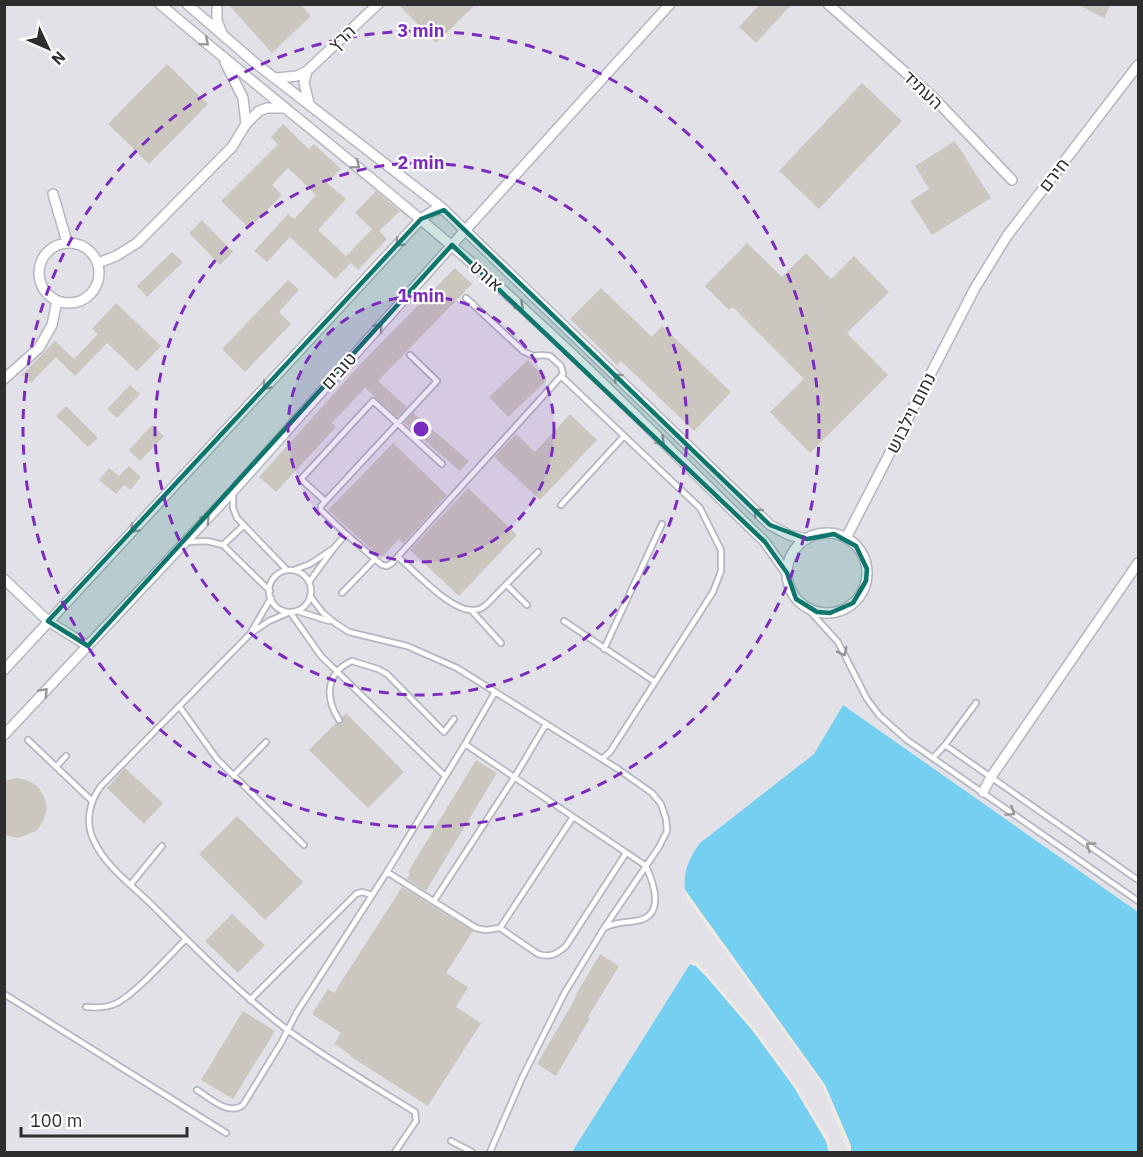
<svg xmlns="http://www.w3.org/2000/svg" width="1143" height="1157" font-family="'IBM Plex Sans',Heebo,sans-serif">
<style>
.industrial{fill:#e3e1e8}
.water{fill:#75cff0}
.pier{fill:#efe9e1}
.building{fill:#cbc7bf}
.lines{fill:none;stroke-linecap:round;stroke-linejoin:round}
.lane-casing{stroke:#b4b7c1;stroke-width:8}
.street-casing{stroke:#b4b7c1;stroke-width:12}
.lane{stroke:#fff;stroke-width:4.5}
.street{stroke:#fff;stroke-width:9}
.oneway{stroke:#969696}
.marked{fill:#0f766e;fill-opacity:0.2;stroke:#0f766e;stroke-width:4.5;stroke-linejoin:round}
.ring{fill:none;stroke:#7b2cbf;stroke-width:3;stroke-dasharray:10 8}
.labels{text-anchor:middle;stroke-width:4.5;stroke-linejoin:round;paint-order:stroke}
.street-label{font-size:18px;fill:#2e2e2e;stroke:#fff}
.centre{fill:#7b2cbf;stroke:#fff;stroke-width:3}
.ring-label{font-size:18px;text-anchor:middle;font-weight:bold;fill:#7b2cbf;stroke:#fff;stroke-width:4.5;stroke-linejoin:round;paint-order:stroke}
</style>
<rect width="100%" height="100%" fill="#efe9e1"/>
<path class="industrial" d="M5,5H1138V912L843,705L814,754L700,843L685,890L825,1085L851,1152H829L826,1141L794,1087L690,964L572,1152H5Z"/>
<path class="water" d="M843,705L1138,912V1152H851V1146L825,1085L685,890C683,870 689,859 700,843L814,754Z
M690,964L696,966L705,975L753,1031L794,1087L826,1141L829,1152H572Z"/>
<path class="pier" d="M685,890L825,1085L851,1146V1152H848L823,1086L687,899Z
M690,961L698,963L707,973L756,1030L796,1085L829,1139L832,1152H829L826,1141L794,1087L753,1031L705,975L696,966L690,964Z"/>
<path class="building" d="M228,4H300L311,16L272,53Z
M398,4H476L436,43Z
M760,4H792L756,43L739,27Z
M1077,4H1111L1104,18Z
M167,64L208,104L149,164L108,124Z
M862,83L902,121L819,209L779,171Z
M283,124L309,149L314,144L341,169L327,183L346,199L318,230L346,256L372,229L355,213L376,191L400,211L379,231L387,239L358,270L351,263L335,279L290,237L267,262L254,251L288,214L294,219L316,195L288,168L272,185L282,195L249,228L221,201L278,144L271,137Z
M955,141L991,198L932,235L910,201L929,189L915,166Z
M202,220L233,252L220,265L189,233Z
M747,243L782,277L806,253L831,279L854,256L889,292L847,333L888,375L810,453L770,412L804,379L733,307L729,310L705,286Z
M172,252L183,262L147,297L137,286Z
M455,268L472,284L378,381L407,407L397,417L365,388L332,423L336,427L276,492L259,477L367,357Z
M288,280L299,290L279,312L291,324L245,372L222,349Z
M601,288L652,337L662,326L731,392L694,431L621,361L617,365L570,319Z
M116,303L161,346L137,371L107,343L75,376L56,357L31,383L22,375L55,341L74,359L98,334L92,329Z
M528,360L547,380L508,417L489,397Z
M130,385L140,394L117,418L107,409Z
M66,406L98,438L88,447L56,416Z
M413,413L469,461L460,471L404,423Z
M570,414L597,440L540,500L494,457L516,434L535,452Z
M152,425L164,436L140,461L129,450Z
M393,443L447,495L403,544L399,539L381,558L328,510Z
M129,466L141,477L130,490L124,485L116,494L99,480L109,468L119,476Z
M468,488L517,535L459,596L410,550Z
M346,713L404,772L368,808L309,750L336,723H342V717Z
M476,760L497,773L426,891L407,879L410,874L408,872Z
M125,768L163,803L144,824L107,788Z
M17,778L27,780L37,786L44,796L47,809L43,822L36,831L18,838L4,835V781Z
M237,816L303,882L265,920L199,854Z
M402,887L473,931L446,973L468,987L456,1007L481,1023L428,1106L350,1056L351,1055L334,1044L341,1033L312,1014L328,989L334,993Z
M232,914L265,945L238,973L205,941Z
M600,954L619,966L588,1017L590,1018L556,1076L537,1064L576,997L575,996Z
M243,1011L275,1031L233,1099L201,1080Z"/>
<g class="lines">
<defs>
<path id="lane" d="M561,376L700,508L721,550V571L713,592L610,752L602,759
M233,495V508L237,518L287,570
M325,501L301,479L373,401L442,464
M561,505L624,436
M346,534L321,510V506L437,381L410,355
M188,542L207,541L223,545L270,591
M223,545L243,526
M334,548L346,534L382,565L387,566L392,563L563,374L561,366L550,356L542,355L533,356L523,351L466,298
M398,557C415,571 452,613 474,610C481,610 485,606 490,601L538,552
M294,570L310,564L334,548L309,582
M269 591a21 21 0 1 1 42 0a21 21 0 1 1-42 0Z
M507,585L527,605
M342,593L374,560
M310,596L323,613L335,623L349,632L407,646L457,668L618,769L652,793L661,804L666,819L667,831L659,847L604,928L564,994L522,1078L490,1152
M271,598L250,634L269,621L290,612L321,656L445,776
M806,607L838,642L867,699L879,715L907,740L1138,901
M471,610L501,643
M297,611L329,621
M564,621L655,682
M250,634L101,786C89,802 85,823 94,841C106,867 132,885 152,905C195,948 237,991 285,1028C325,1058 372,1085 415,1112L416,1121L395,1152
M604,649L662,524
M179,706L217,759L304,845
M339,720C325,698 325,673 352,661L378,669L387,674L444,732L454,719
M28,740L92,801
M465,744L646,866C654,884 666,917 635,921C624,923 616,922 606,927
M945,745L1138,880
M933,758L945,745L976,703
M56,767L66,756
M234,775L266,742
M387,872L476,928L486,930L500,928L573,817
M131,884L162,846
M434,901L514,778L546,724
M500,928L538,954C550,958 557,954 566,946L626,853
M4,994L226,1133
M250,1000L356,894L362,892L372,895
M86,1007C97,1008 107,1008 117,1003C137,992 169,956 186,939
M197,1090C210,1098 228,1116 243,1105L281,1043L297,1012L387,872L465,744L495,692
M451,1141L472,1152"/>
<path id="street" d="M160,4C269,97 382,184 489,278C585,362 674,454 765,542L787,573
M187,4L254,62L441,207L770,525L789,535L807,539
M217,4V21L222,33
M828,4L932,96L1012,180
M225,62L243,98L246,124
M307,71L304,83L309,103
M276,78L297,76L307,71L378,4
M53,194L67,242
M39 273a30 30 0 1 1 60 0a30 30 0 1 1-60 0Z
M98,263L116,256L137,243L232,147L246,124L259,111L267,108H283
M4,379L39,348L52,325L57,301
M787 573a40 40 0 1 1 80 0a40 40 0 1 1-80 0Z
M846,538L975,288L1007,236L1138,65
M4,579L48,621L88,646
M4,670L421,219L436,209L444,210
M4,735L234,490L452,245L670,4
M983,792L991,777L1138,563"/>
</defs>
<use href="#lane" class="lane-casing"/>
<use href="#street" class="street-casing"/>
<use href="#lane" class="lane"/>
<use href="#street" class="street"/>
</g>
<defs><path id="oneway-chevron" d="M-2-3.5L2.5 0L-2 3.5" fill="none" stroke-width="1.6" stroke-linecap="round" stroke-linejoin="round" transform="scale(1.5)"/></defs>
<g class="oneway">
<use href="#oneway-chevron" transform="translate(205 42) rotate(40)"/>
<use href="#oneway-chevron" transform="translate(356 165) rotate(39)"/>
<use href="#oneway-chevron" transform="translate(399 243) rotate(133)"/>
<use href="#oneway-chevron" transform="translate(520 306) rotate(42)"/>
<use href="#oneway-chevron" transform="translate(379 327) rotate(-48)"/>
<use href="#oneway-chevron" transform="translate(617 377) rotate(-136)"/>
<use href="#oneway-chevron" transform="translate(266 386) rotate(133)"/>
<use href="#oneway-chevron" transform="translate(661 441) rotate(44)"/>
<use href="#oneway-chevron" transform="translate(757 512) rotate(-136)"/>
<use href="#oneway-chevron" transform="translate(206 519) rotate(-47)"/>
<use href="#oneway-chevron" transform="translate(134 529) rotate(133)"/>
<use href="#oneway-chevron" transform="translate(843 652) rotate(63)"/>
<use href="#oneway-chevron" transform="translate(44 692) rotate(-47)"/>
<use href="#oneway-chevron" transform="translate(1011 812) rotate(35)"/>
<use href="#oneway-chevron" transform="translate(1090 846) rotate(-145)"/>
</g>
<path class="marked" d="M444,210L770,525L807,539L834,534L856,546L867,569L866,581L853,603L830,613L817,612L796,599L787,573L765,542L452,245L88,646L48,621L421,219Z"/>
<circle cx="421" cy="429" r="133" fill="#7b2cbf" fill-opacity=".12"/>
<g class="ring">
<circle cx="421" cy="429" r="133"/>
<circle cx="421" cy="429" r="266"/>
<circle cx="421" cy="429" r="398"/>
</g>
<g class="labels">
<g class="street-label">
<text transform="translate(342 38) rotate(-43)" y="6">הרץ</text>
<text transform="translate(923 90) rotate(43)" y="6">העתיד</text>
<text transform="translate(1054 175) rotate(-52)" y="6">חירם</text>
<text transform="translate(486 276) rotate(41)" y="6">אורט</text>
<text transform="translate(339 371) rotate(-48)" y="6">טובים</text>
<text transform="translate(911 413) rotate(-63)" y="6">נחום וילבוש</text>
</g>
</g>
<circle cx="421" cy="429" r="9" class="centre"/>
<g class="ring-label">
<text x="421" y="37">3 min</text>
<text x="421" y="169">2 min</text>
<text x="421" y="302">1 min</text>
</g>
<rect width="1143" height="1157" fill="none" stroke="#2e2e2e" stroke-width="12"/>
<g transform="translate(48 48) rotate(134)" stroke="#ffffff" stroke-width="4.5" paint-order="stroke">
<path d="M0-4.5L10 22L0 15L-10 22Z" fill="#2e2e2e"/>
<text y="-9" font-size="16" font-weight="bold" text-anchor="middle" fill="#2e2e2e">N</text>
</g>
<path d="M21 1127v9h166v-9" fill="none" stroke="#2e2e2e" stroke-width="3"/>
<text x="30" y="1127" font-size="18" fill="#2e2e2e" stroke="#ffffff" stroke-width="4.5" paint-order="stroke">100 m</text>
</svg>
